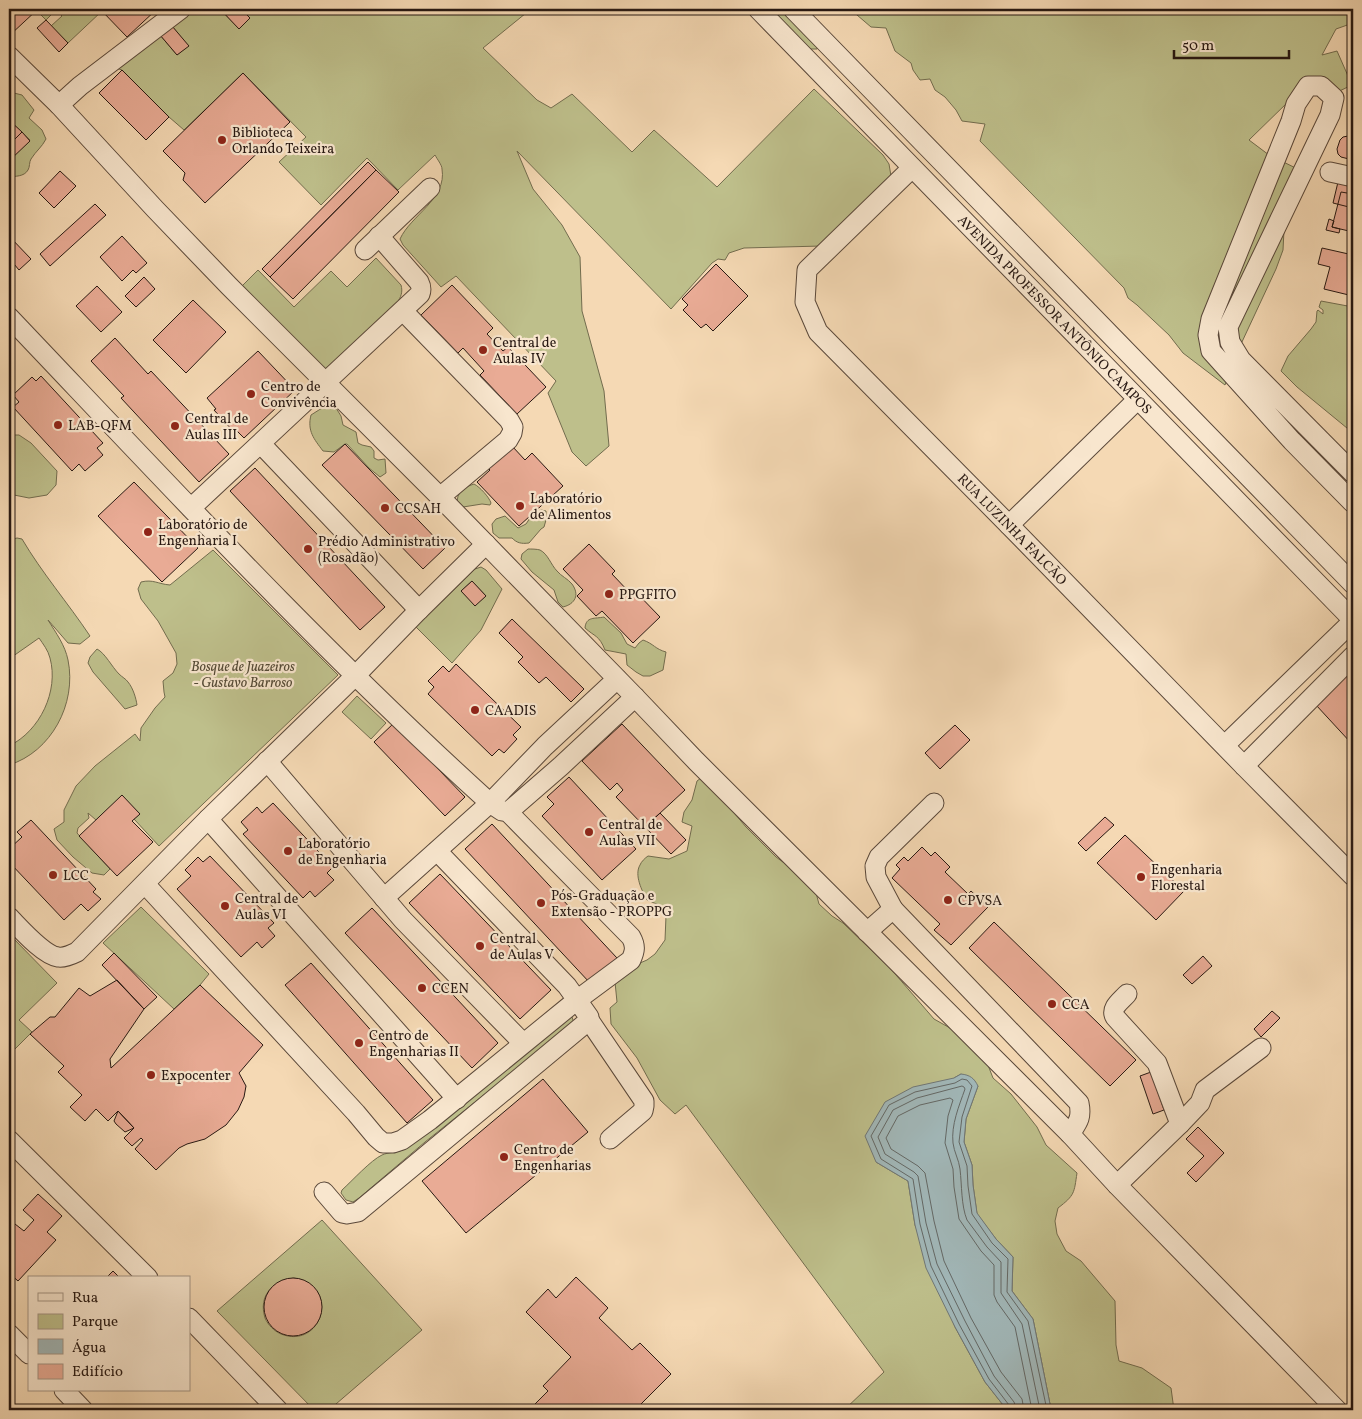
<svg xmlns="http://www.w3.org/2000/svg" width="1362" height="1419" font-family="Vollkorn,serif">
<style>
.green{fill:#bebf8b;stroke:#726c4e;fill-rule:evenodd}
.water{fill:#a1b7b8;stroke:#707776}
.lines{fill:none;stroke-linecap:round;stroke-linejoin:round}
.shore{stroke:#646865;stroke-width:1}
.building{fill:#e9ab95;stroke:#271812}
.minor-casing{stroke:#5a483a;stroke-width:21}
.minor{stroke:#f8e6ce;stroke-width:19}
.poi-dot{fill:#8f2418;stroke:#f8e6ce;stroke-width:2}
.labels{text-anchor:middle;stroke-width:4.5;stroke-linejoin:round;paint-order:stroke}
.poi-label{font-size:14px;fill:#271812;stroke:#f8e6ce;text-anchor:start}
.street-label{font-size:14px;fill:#271812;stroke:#f8e6ce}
.park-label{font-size:14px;font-style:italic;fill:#544a36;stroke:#f8e6ce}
</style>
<rect width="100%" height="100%" fill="#f5d9b4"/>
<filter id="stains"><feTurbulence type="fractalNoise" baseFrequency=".004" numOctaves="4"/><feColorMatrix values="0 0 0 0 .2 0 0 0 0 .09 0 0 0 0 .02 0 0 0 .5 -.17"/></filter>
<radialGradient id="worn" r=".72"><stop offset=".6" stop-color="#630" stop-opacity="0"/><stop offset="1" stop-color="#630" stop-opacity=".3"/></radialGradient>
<path class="green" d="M38,9H100L102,11L68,43L51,26L62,16L56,10L46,20L36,10Z
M193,9H220L239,29L250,18L241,9H531L483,48L537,100L551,108L572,94L632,152L654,130L717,187L814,89L883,155L889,164L891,176L822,246L744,248L729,253L725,260L718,259L712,263L671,309L517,151L533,189L562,225L580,257L582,311L604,391L609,446L586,466L572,452L548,393L556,381L456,276L441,287L403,245L400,239C411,215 447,199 442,169C442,165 437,159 435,155L398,190L367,158L321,205L279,162L306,137L243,73L184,130L169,117L122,70L116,68ZM172,26L188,46L177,55L160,35Z
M770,9H783L819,45L817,49H809Z
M850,9H1353V23L1336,29L1322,55L1337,51L1352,85L1329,96L1315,94L1288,102L1249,140L1269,155L1308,174L1284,230L1283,250L1276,269L1241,344L1225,385L1183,353L1169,335L1137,305L1128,298L1124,288L980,141L985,124L962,121L956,110L945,97L935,90L930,79L920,80L913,70L911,63L895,51L886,28L871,27Z
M14,93L22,95L34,110L29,118L42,130L46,139C42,147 36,151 31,159C29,162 30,167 28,170C24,177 15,176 9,177V161L30,140L9,120V95Z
M376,258L401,285C403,292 401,297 397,303L330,369H323L242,286L258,270L294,307L331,271L347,287Z
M1321,301L1353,307V433L1297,387L1281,371L1288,356L1311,329L1316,322L1317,311L1318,310L1323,314V310L1319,307Z
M322,408H336L341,416L343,425L356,432L358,443L362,445L371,447L374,451V458L378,460L385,459L386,473L380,477L369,468L347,444H345L334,452L323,451C314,439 307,431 311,415Z
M9,435H19L31,443L57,471L56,485L47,495L29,498L9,494Z
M474,484C480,487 489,497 491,503L490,505L482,504L463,507L457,502L458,496L463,488Z
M541,510L546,511V520L544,527L541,529L529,543C521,544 517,543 512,538H499L493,533L492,524L496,519L505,516L518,528L526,524L530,518Z
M17,538L22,539C42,573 68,603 90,636L80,644L68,643L48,620C56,633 65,645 68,660C77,704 51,752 9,765V746C40,731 59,691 50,658C48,650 43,644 39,638L9,659V540Z
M528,549C531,549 537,549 540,550C548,554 551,565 557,571C561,576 568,579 572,584C580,595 575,604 563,607L558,602L554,590L532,572L521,559L522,554Z
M213,550L338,675L159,846L134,819L140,814L122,796L96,820L88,813L89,818L78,828L77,833L110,869L104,875L92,873L73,857L57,840L54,829L64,822V810L76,786L95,766L135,734L140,741L141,728L155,708L165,697L164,692L163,681L173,673L177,664L176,653L158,621L141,599L138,589L141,582C153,579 158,584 170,585Z
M481,567L486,570L502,589L481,630L452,663L416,627L475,569ZM472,581L486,596L475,605L461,591Z
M604,617L621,633L627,644L635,648L639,643L643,640C654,644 655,649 666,652L663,670L650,676H643L636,672L627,665L626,654L605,650C599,635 595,637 585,628C586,616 595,619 604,617Z
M97,649C105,653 112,667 119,674C122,677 126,679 128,682C133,688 136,698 137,705L125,709L93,672L88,663L90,657Z
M357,696L386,723L371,739L342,712Z
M705,775L725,798L735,814L746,827L776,857L809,881L816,893L819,904L832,916L843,923L890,968L934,1019L950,1028L986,1060L993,1078L1011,1094L1037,1127L1046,1145L1077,1173C1074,1193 1075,1195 1058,1208L1055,1221L1057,1234L1066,1251L1081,1261L1115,1301L1116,1345L1119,1361L1142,1368L1171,1388L1174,1410H1052L1050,1404L1033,1319L1012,1291L1013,1257L996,1239L977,1214L973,1185L972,1165L964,1142L966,1119L978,1086L961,1074L954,1078L876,1162L908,1181L915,1225L955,1327L985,1382L1007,1410H844L884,1372L686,1105L675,1114L660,1100L637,1058L611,1024L610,1008L617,1002L615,982L633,966L647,960L655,954L665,940L666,916L659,905L647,900C642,891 634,875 640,865C641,862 645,858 648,856L669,859L687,851L692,826L682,822L684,812L692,800L697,781Z
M141,907L209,974L200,985L174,1009L103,943Z
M13,938L57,983L19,1020L32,1032L9,1055V942Z
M568,1017H572L574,1023L425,1142L359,1198L353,1202L346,1200L341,1193L342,1190C352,1181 371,1160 382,1155C388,1152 397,1153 405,1149Z
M322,1220L422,1330L329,1410H314L217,1311ZM294,1278C342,1287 321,1350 281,1334C274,1331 268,1325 265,1318C258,1295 273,1281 294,1278Z"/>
<path class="water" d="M961,1074C970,1075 974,1078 978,1086L966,1119L964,1142L972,1165L973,1185L977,1213L996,1239L1013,1257L1012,1291L1033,1319L1050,1404L1052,1410H1007L985,1382L955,1327L926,1268L915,1225L908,1181L876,1162L865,1136L885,1102L913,1087L954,1078Z"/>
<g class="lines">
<path class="shore" d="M1010,1410L1009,1405L989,1379L959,1324L931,1266L920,1224L913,1179L881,1159L871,1136L889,1105L915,1092L955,1083L962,1079L967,1080L972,1086L962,1117L959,1142L967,1166L968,1186L972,1214L992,1243L1008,1259L1007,1292L1028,1321L1047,1410
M1017,1410L1014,1402L994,1376L965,1321L937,1264L926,1223L918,1176L914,1172L885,1154L878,1137L893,1110L917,1098L962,1086L964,1087L965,1089C959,1106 951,1125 953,1143C954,1152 959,1160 960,1169C962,1186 961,1205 967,1220L987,1247L1001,1262V1293L1022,1324L1040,1410
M1024,1410L1022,1399L1001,1372L971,1318L944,1261L934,1221L925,1173L918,1166L891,1149L886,1138L898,1116L920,1105L950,1098L953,1100L948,1116L945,1143L953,1169L954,1187L959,1219L981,1251L994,1265V1295L997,1302L1015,1327L1032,1410"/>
</g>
<path class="building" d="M9,9H38L10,35Z
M100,9H157L127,37Z
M220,9H241L250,18L239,29Z
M46,20L68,43L59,52L37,28Z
M172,26L189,46L177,55L160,35Z
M122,70L169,117L146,140L99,93Z
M243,73L290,122L205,203L183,180L185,173L163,151Z
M9,120L22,132L9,145Z
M22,132L30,141L9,161V145Z
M1348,136H1353V160L1341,157L1338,154L1337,149L1340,140L1343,137Z
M368,162L376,170L270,277L262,269Z
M376,170L399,192L293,299L270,277Z
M60,171L76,186L54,208L39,193Z
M1338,182L1353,186L1349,207L1333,203Z
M1341,192L1353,194V232L1332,227Z
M95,204L106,215L50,266L40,254Z
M1329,219L1334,221L1332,227L1340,229L1339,233L1326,230Z
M9,236L31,259L19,270L9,258Z
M122,236L147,263L136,273L133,270L122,281L100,257Z
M1322,248L1353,255V296L1324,289L1330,267L1318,264Z
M716,264L748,296L713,331L706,324L701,328L683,310L688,305L682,299Z
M144,277L155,289L136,307L125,296Z
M452,285L493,328L487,334L503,351L508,347L546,387L517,414L480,375L484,371L463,348L458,353L421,315Z
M97,286L122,312L101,332L76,306Z
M193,300L226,332L186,373L153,340Z
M115,338L148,374L151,371L229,454L199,482L121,398L124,396L91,361Z
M258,351L295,390L244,438L235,429L233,431L214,410L216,409L207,398Z
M41,376L103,443L97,448L103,455L85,471L79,464L72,471L13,407L19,402L13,395L32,377L36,381Z
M345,444L445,548L423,569L322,465Z
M512,446L525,460L532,453L563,486L519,526L477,482L490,470L488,468Z
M255,468L385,607L360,630L230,491Z
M134,482L198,548L162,582L98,516Z
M589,544L615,571L612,574L630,593L633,589L660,617L633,643L602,611L596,616L577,596L583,590L563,569Z
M472,581L486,596L475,606L461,591Z
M512,619L584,689L571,702L546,677L539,683L518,662L523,657L499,633Z
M456,664L521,727L513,735L517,739L504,753L499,749L492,756L428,694L434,687L428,681L443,666L449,672Z
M1353,670V743L1352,744L1316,705Z
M394,723L465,797L445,816L374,742Z
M622,724L685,790L645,827L616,797L623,790L617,783L610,790L582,761Z
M955,725L970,740L940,769L925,753Z
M569,777L636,849L602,880L542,816L554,804L547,797Z
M122,795L140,814L132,821L153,842L117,876L79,836Z
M273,803L333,867L327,873L334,880L315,897L310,891L303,898L243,834L248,830L241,822L257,807L262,813Z
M660,813L686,840L671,854L645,827Z
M1105,817L1114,825L1086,851L1078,843Z
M31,820L96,889L93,892L101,899L88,911L81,904L64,920L9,862V849L22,837L17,832Z
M492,824L617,958L590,983L465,849Z
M1125,835L1184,891L1156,920L1097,863Z
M922,847L931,856L935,852L950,867L945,872L968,894L971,891L988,907L951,945L934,930L940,924L892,878L900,869L896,865L904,857L908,861Z
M210,856L274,923L268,928L275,936L262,948L257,942L241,957L177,889L191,876L185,870L198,857L203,862Z
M440,874L551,990L520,1019L409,903Z
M372,908L498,1043L472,1068L345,933Z
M994,922L1136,1060L1110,1086L969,948Z
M114,953L157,997L144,1009L102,965Z
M1203,956L1212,966L1192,984L1183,975Z
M311,963L433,1100L407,1123L285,985Z
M117,980L144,1009L110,1059L111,1068L200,985L263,1045L239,1073L246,1086L244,1097L238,1110L226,1125L205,1139L187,1144L179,1148L156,1170L135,1149L143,1140L141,1138L132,1146L124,1138L134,1128L118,1111L108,1121L96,1109L85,1121L70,1107L82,1095L58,1072L64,1066L30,1034L50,1017H55L79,988L90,996Z
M1272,1011L1280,1018L1261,1037L1254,1029Z
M1151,1072L1164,1110L1153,1114L1140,1076Z
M543,1079L588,1132L466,1233L422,1181Z
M118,1111L134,1128L125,1132L116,1124L114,1121Z
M1198,1127L1224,1153L1196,1182L1187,1173L1204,1156L1186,1139Z
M38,1194L62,1216L47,1232L56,1240L18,1281L9,1273V1231L15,1224L24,1231L34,1220L23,1210Z
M113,1271L120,1278H106Z
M576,1277L608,1308L599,1318L632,1350L640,1343L671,1374L635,1410H542L535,1404L548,1391L543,1386L571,1357L526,1312L548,1289L556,1298Z
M264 1307a29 29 0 1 1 58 0a29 29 0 1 1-58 0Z"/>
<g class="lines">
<defs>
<g id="minor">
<path id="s1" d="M758,9L1353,620"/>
<path d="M793,9L1353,584"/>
<path d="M9,56L59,105L155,209L229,286L440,497L635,697L696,761L1070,1134L1117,1185L1337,1410"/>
<path d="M59,105L80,86L181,9"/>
<path id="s2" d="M912,168L807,270L805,302L818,332L1009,525L1244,766L1353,876"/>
<path d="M1330,172L1353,177"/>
<path d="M365,250L430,188"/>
<path d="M403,311L509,420L513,427L512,433L508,440L440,497"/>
<path d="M9,317C166,482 321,650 490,803L502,811L508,812L631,937C636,946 635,951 631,960L577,1000L589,1017V1020L587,1022L358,1212L347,1214L342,1213L324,1192"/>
<path d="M261,444L419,610"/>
<path d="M1353,473L1241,360L1230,342L1228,327L1330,115L1334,98L1321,86H1308L1296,104L1291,121L1211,319L1208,335L1211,351L1292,441L1353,503"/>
<path d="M191,508L420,294C422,289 421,286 419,282L379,236"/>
<path d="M1009,525L1138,399"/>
<path d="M1225,745L1353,621"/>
<path d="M267,761L403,920L523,1043"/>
<path d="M1244,766L1353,656"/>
<path d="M508,812L561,766L635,697"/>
<path d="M208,819L457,1099"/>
<path d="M145,884L356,1113L376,1137L383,1143H393L402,1140L430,1120L577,1000L567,986L437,851"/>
<path d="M384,898L490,803L545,746L617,679"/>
<path d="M893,909L1079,1103C1082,1118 1078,1122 1070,1134"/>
<path d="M9,917C19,927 43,955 58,957C64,958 71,955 77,952L208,819L355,676L419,610L486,544"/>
<path d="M867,932L893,909L876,877L875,866L879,857L934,803"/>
<path d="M589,1020L644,1101V1106L643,1111L610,1139"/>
<path d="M1180,1124L1200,1103L1205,1090L1261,1048"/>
<path d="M9,1140L148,1278"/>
<path d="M1117,1185L1180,1124L1157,1063L1115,1017C1110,1008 1121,1001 1127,994"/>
<path d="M189,1318L278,1410"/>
<path d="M9,1334L29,1354"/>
<path d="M64,1390L83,1410"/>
</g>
</defs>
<use href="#minor" class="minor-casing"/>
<use href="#minor" class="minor"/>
</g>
<g class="poi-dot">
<circle cx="222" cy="140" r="5"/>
<circle cx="483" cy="350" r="5"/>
<circle cx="251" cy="394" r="5"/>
<circle cx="58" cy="425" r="5"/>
<circle cx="175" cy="426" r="5"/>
<circle cx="520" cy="506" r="5"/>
<circle cx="385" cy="508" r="5"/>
<circle cx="148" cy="532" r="5"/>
<circle cx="308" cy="549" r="5"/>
<circle cx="609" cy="594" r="5"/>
<circle cx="475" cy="710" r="5"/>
<circle cx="589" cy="832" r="5"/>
<circle cx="288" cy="851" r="5"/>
<circle cx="53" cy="875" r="5"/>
<circle cx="1141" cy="877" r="5"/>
<circle cx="948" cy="900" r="5"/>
<circle cx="541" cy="903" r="5"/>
<circle cx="225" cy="906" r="5"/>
<circle cx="480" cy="946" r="5"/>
<circle cx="422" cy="988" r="5"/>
<circle cx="1052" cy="1004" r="5"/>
<circle cx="359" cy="1043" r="5"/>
<circle cx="151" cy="1075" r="5"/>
<circle cx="504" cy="1157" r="5"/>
</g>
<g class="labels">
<g class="poi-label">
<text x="232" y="137">Biblioteca<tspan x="232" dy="16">Orlando Teixeira</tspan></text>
<text x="493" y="347">Central de<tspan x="493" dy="16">Aulas IV</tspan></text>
<text x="261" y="391">Centro de<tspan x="261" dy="16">Convivência</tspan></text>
<text x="185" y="423">Central de<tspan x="185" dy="16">Aulas III</tspan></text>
<text x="68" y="430">LAB-QFM</text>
<text x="530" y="503">Laboratório<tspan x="530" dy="16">de Alimentos</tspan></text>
<text x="395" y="513">CCSAH</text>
<text x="158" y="529">Laboratório de<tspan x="158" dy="16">Engenharia I</tspan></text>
<text x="318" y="546">Prédio Administrativo<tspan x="318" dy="16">(Rosadão)</tspan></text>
<text x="619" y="599">PPGFITO</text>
<text x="485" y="715">CAADIS</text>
<text x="599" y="829">Central de<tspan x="599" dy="16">Aulas VII</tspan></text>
<text x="298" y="848">Laboratório<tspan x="298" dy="16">de Engenharia</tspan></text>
<text x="1151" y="874">Engenharia<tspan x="1151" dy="16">Florestal</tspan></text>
<text x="63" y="880">LCC</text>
<text x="551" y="900">Pós-Graduação e<tspan x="551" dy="16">Extensão - PROPPG</tspan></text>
<text x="235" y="903">Central de<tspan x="235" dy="16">Aulas VI</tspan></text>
<text x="958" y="905">CPVSA</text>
<text x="490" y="943">Central<tspan x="490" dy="16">de Aulas V</tspan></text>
<text x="432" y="993">CCEN</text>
<text x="1062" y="1009">CCA</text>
<text x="369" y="1040">Centro de<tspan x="369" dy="16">Engenharias II</tspan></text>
<text x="161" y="1080">Expocenter</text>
<text x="514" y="1154">Centro de<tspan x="514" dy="16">Engenharias</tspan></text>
</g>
<g class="street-label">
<text dy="5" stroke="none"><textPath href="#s1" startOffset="426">AVENIDA PROFESSOR ANTÔNIO CAMPOS</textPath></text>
<text dy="5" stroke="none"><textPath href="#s2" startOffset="488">RUA LUZINHA FALCÃO</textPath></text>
</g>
<g class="park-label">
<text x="243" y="671">Bosque de Juazeiros<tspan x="243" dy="16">- Gustavo Barroso</tspan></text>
</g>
</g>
<rect width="1362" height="1419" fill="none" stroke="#f5d9b4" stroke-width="30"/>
<rect x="10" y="10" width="1342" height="1399" fill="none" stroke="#271812" stroke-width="2.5"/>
<rect x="15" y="15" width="1332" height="1389" fill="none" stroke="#271812"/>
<rect x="28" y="1276" width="162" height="115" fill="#f8e6ce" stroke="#a49483"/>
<rect x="38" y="1293" width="25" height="8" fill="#f8e6ce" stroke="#a49483"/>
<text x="72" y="1302" font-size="15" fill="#271812">Rua</text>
<rect x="38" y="1314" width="25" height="15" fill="#bebf8b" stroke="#a49483"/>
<text x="72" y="1326" font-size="15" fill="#271812">Parque</text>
<rect x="38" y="1339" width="25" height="15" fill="#a1b7b8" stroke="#a49483"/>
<text x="72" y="1352" font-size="15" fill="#271812">Água</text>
<rect x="38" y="1364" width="25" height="15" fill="#e9ab95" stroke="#a49483"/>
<text x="72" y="1376" font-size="15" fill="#271812">Edifício</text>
<path d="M1174 50v8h115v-8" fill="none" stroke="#271812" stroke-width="2.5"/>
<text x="1182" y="50" font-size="15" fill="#271812" stroke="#f8e6ce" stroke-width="4" paint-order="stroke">50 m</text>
<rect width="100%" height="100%" filter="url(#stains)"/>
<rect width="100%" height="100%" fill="url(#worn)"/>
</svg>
